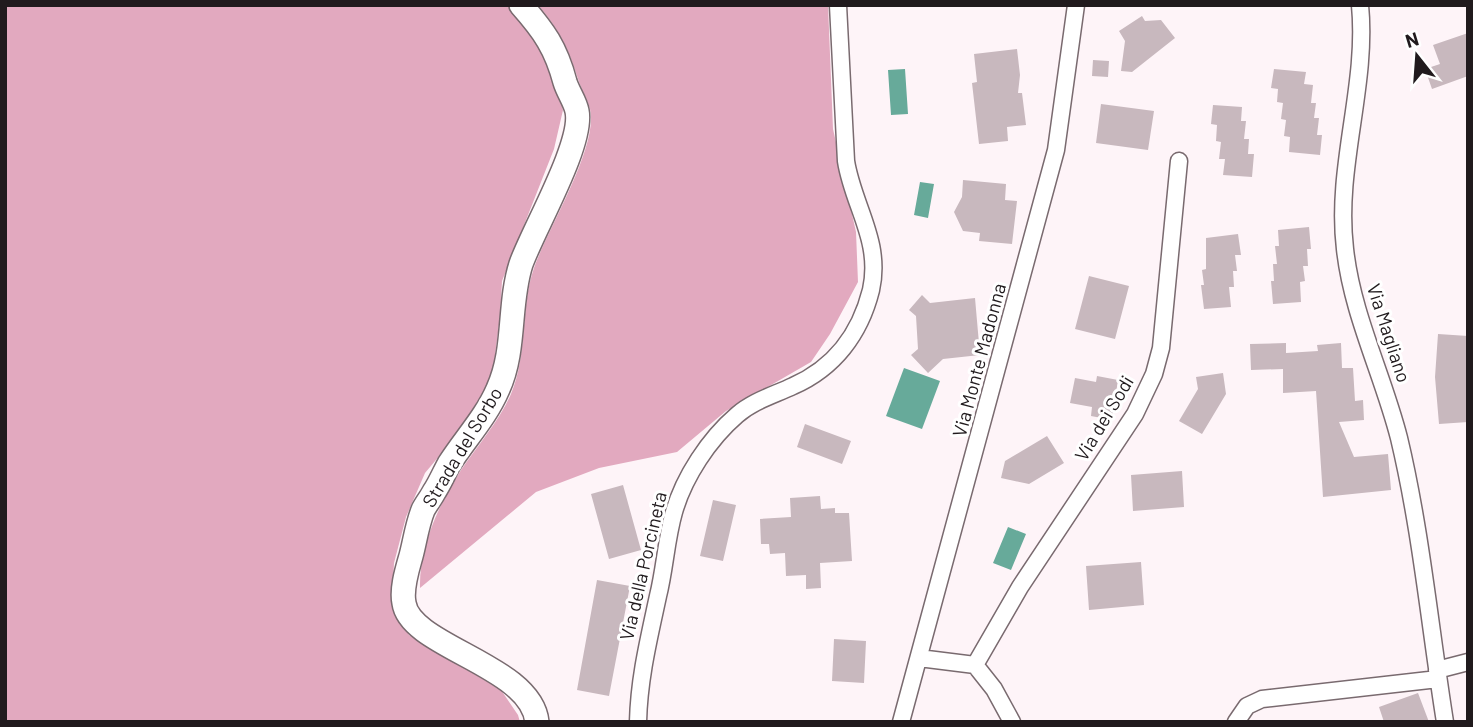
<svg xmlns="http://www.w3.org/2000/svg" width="1473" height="727" font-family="Barlow,sans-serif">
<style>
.forest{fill:#e2a9bf}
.water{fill:#67aa9a}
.building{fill:#c8b8be}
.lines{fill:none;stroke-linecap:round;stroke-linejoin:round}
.street-casing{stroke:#796a6f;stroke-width:19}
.secondary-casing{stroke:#796a6f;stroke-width:26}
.street{stroke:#fff;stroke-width:16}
.secondary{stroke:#fff;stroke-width:23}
.labels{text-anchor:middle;stroke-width:6;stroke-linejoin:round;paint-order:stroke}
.street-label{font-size:19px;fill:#201a1d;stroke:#fff}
</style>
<rect width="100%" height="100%" fill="#fef4f8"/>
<path class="forest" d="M5,5H511L536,38L555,72L563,110L554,149L502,281L500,317L492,378L456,436L425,473L406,517L394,563L392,601L409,635L501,690L518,715L520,722H5Z
M538,5H828L833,129L856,232L858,282L830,334L811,362L726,411L677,452L599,468L536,492L420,588C419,547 439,504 461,470C478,445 499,421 511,394C528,354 520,308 534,268C547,230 599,146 590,109C587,98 581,89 578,79C568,47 559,30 538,5Z"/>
<path class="water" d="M905,69L908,114L891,115L888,70Z
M920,182L934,184L928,218L914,215Z
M904,368L940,381L922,429L886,416Z
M1008,527L1026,534L1011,570L993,563Z"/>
<path class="building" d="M1142,16L1145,21L1161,20L1175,38L1132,72L1121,71L1125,41L1119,31Z
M1468,33V76L1432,89L1425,69L1440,64L1433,45Z
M1017,49L1020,75L1018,93H1022L1026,125L1007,127L1008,141L979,144L972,83L977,82L974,54Z
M1093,60L1109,61L1108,77L1092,76Z
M1274,69L1306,72L1304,84L1313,85L1311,103H1316L1314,118H1319L1317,135H1322L1320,155L1289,152L1290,137L1284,136L1286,120L1281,119L1283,103L1277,102L1278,89L1271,88Z
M1101,104L1154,111L1148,150L1096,143Z
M1213,105L1242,107L1241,121H1246L1244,139H1249L1248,154H1254L1252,177L1223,175L1225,159H1219L1221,142L1216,141L1217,125L1211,124Z
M963,180L1006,184L1005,200L1017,201L1012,244L979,241L980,233L963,231L954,212L962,197Z
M1309,227L1311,249H1307L1308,266H1303L1305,281L1300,282L1301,302L1273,304L1271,281H1274L1273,264H1277L1275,246H1279L1278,230Z
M1238,234L1241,255H1235L1237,271H1233L1234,287H1229L1231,307L1204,309L1201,285H1204L1202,270L1206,269V238Z
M1089,276L1129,286L1115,339L1075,329Z
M922,295L930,303L975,298L980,355L943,359L928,373L911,355L918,349L916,316L909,310Z
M1438,334L1468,336V422L1439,424L1435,377Z
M1286,343V353L1318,351L1317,345L1341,343L1342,368H1353L1355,401L1363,400L1364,420L1339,422L1354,457L1388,454L1391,490L1323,497L1316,391L1283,393V369L1251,370L1250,344Z
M1223,373L1226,394L1202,434L1179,421L1198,389L1196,377Z
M1097,376L1118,380L1112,420L1091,416L1092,407L1070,403L1075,378L1096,382Z
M805,424L851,441L842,464L797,447Z
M1047,436L1064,463L1029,484L1001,478L1005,461Z
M1182,471L1184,507L1133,511L1131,475Z
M623,485L641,550L609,559L591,494Z
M820,496L821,509L835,508V513H849L852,561L820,563L821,588L806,589V575L786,576L785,553L770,554L769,544H761L760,519L791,517L790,498Z
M713,500L736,505L723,561L700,556Z
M1141,562L1144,605L1089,610L1086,566Z
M597,580L630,586L609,696L577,690Z
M834,639L866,641L864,683L832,681Z
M1418,693L1429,722H1384L1379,707Z"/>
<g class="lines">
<defs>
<path id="street" d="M1360,5C1368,86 1335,167 1345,249C1352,314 1383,375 1399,438C1421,530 1430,628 1445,722
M919,658L975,665L994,689L1012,722
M975,665L1020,587L1135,414L1154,374L1161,348L1179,161
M1437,670L1468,662
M638,722C639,678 649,638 658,596C665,568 666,540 674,512C684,477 709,439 737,415C753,401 774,395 793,386C834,368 860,334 871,290C882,241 853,206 846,161L838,5
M901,722L1056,150L1076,5
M1236,722L1247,706L1262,699L1438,679"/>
<path id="secondary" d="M521,5C544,31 556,48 565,82C568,92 575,101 577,111C584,143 533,230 521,264C508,304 516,350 498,389C486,417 465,439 449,464C444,473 440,483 434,492C431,498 426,504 423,510C417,525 415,541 411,556C407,570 401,589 404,603C410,647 531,665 537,722"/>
</defs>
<use href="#street" class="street-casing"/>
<use href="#secondary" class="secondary-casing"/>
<use href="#street" class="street"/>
<use href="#secondary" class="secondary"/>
</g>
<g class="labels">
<g class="street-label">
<text transform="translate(1389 333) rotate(72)" y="7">Via Magliano</text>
<text transform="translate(979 360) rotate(-75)" y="7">Via Monte Madonna</text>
<text transform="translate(1104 418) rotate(-59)" y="7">Via dei Sodi</text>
<text transform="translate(462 447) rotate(-59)" y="7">Strada del Sorbo</text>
<text transform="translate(643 566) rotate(-77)" y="7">Via della Porcineta</text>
</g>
</g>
<rect width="1473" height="727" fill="none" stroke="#201a1d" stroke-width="14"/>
<g transform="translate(1417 56) rotate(343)" stroke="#ffffff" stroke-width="5" paint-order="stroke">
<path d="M0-5L12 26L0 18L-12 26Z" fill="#201a1d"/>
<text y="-10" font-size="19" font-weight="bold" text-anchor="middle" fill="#201a1d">N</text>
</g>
</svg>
